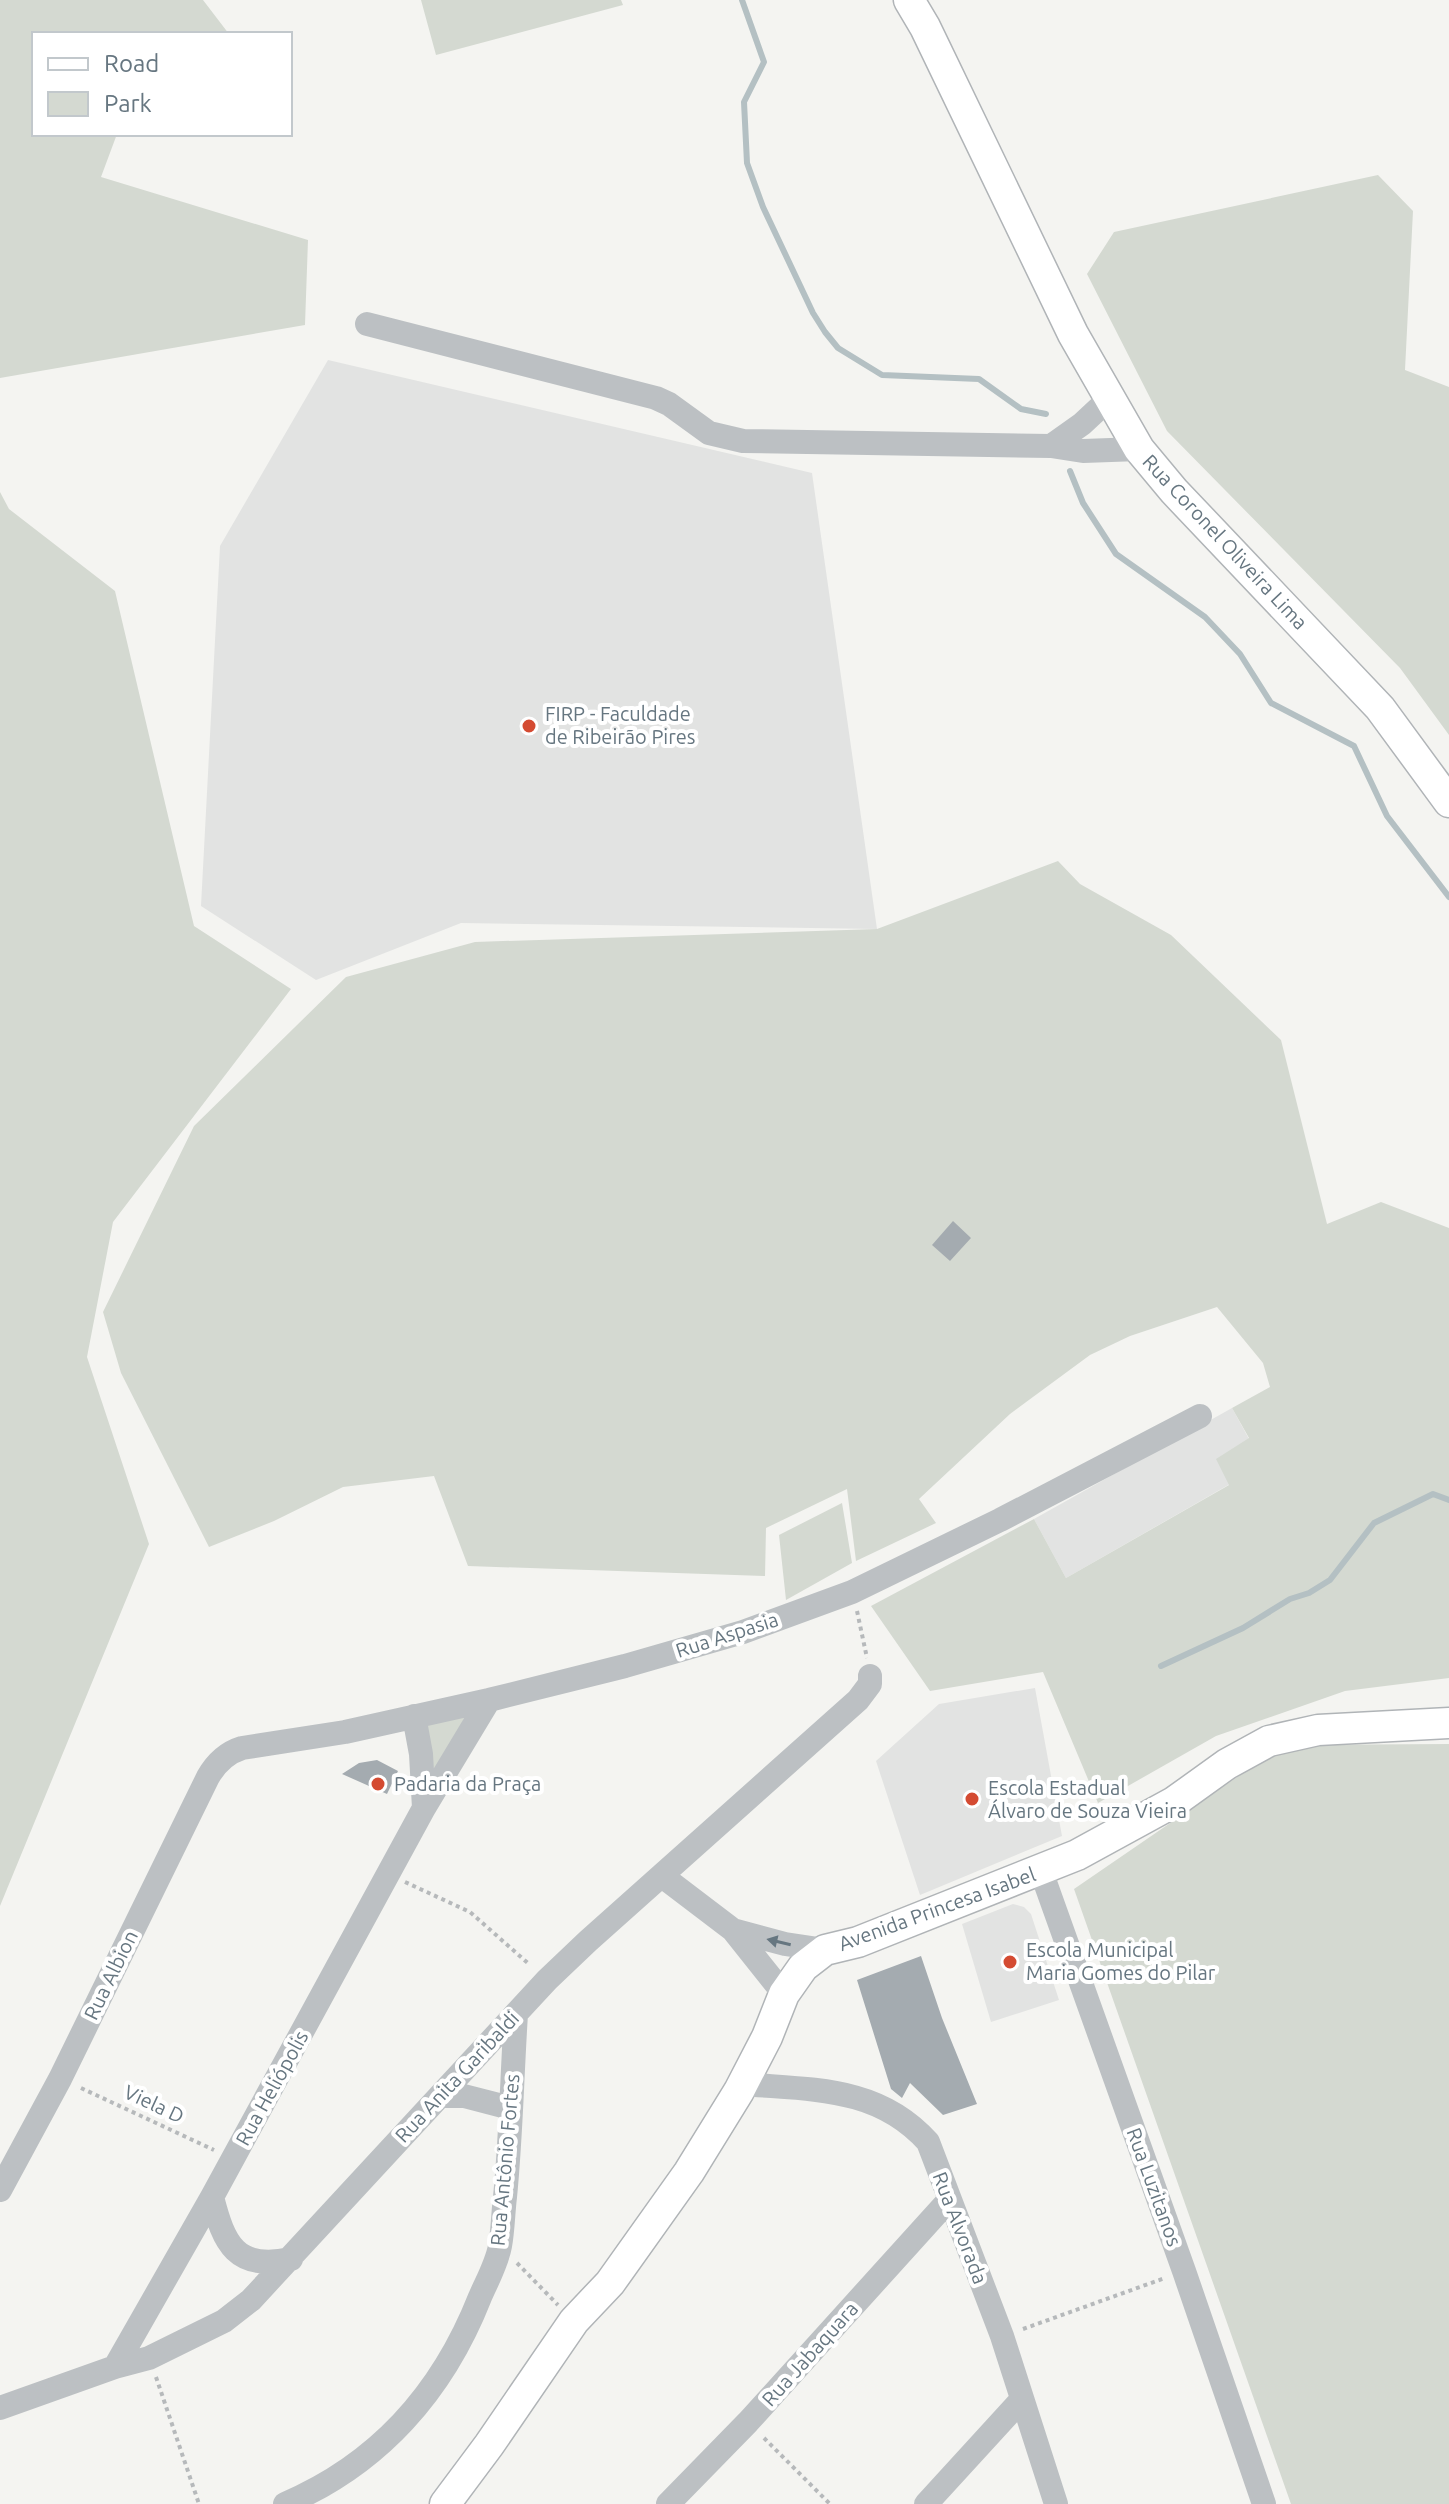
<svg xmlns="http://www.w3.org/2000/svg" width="1449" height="2504" font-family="Ubuntu,sans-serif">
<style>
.built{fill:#e2e3e2}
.green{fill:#d4d9d1}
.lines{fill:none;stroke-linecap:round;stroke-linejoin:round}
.stream{stroke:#b4c0c3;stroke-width:6}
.building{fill:#a4abb0}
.major-casing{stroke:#b0b4b7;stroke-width:33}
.path{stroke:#b6b9bb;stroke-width:4;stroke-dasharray:4 4;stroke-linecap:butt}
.minor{stroke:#bcc0c3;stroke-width:24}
.major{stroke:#fff;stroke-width:30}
.oneway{fill:#667680}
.poi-dot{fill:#d44b32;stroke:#fff;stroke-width:3}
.labels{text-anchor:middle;stroke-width:8;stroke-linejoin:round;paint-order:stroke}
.street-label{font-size:20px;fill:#667680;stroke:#fff}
.poi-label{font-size:20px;fill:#667680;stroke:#fff;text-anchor:start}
</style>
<rect width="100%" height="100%" fill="#f4f4f1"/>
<path class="built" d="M328,360L812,473L877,929L461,923L316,980L201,906L220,546Z
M1232,1408L1249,1439L1230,1484L1066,1578L1034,1519Z
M1035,1688L1062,1836L920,1895L876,1761L939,1704Z
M1013,1904L1024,1907L1031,1914L1059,2000L991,2022L962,1924Z"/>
<path class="green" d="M0,0H203L229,34H34V134H117L101,177L308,240L305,325L0,378Z
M421,0H621L623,5L436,55Z
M1378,175L1413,211L1405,370L1449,387V735L1400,668L1167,431L1087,274L1114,232Z
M0,492L9,509L115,591L194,926L291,989L113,1222L87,1357L149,1544L0,1906Z
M1058,861L1080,884L1171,935L1281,1040L1327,1224L1381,1202L1449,1228V1678L1345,1691L1216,1736L1098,1803L1043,1672L930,1691L871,1606L1034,1519L1066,1578L1229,1485L1216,1459L1249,1438L1232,1408L1270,1387L1263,1363L1217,1307L1130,1336L1090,1355L1010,1414L919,1499L936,1523L856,1561L847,1489L766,1528L765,1576L468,1566L434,1476L343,1487L274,1521L209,1547L121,1373L103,1312L194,1126L346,977L475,942L877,929Z
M842,1503L852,1563L786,1600L779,1535Z
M469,1709L428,1790L421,1721Z
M1449,1744V2504H1291L1074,1889L1284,1745Z"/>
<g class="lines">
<path class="stream" d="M742,0L764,62L744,102L747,163L763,207L813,313L825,332L838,348L882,375L979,379L1021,409L1046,414
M1070,471L1083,503L1116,554L1205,617L1240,654L1271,703L1354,746L1387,816L1449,897
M1161,1666L1243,1628L1290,1599L1309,1593L1330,1580L1374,1523L1433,1494L1449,1500"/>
</g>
<path class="building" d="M953,1221L971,1238L950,1261L932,1245Z
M377,1760L398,1771L387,1794L342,1774L359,1763Z
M921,1956L942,2018L977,2104L943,2115L910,2083L902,2098L891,2089L857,1980Z"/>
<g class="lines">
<defs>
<path id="major" d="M909,0L925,27L1073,334L1139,449L1174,491L1380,708L1449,802
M445,2504L489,2445L574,2321L610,2283L689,2172L739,2091L767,2037L784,1994L803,1967L825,1950L858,1942L1077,1855L1174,1802L1227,1764L1269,1741L1318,1730L1449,1723"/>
</defs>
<use href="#major" class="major-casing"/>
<path class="path" d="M857,1611L867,1658
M405,1882L470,1912L530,1965
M81,2088L214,2150
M517,2263L558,2305
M1023,2329L1165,2278
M156,2377L199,2504
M764,2438L830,2504"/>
<path class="minor" d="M367,324L656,398L669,404L709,433L743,441L1051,446L1083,451L1139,449
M1051,446L1082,424L1111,397
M414,1716L421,1754L424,1808
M1041,1871L1184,2271L1264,2504
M662,1876L733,1930L784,1994
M733,1930L785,1944L825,1950
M743,2084C812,2090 878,2086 928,2142L1002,2336L1056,2504
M440,2096H464L510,2108
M0,2190L60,2079L208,1777C216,1763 226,1753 242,1748L345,1732L489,1700L625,1666L743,1632L852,1592L1000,1520L1200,1416
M212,2197C224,2244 236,2271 291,2259
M115,2367L212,2197L424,1808L489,1700
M0,2408L115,2367L149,2358L224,2321L251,2300L547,1980L588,1941L858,1700L870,1684V1676
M285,2504C379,2464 443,2391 480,2297C487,2281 497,2263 500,2246C503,2230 503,2213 505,2197C511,2137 512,2075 516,2014
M668,2504L748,2422L948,2201
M926,2504L1022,2399"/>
<use href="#major" class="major"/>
</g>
<defs><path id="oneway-solid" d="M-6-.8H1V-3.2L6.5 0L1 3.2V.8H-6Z" transform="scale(2)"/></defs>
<use class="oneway" href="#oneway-solid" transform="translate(779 1942) rotate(-167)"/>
<g class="poi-dot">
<circle cx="529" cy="726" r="8"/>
<circle cx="378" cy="1784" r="8"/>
<circle cx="972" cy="1799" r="8"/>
<circle cx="1010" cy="1962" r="8"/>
</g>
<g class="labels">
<g class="street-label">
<text transform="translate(1225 542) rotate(47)" y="7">Rua Coronel Oliveira Lima</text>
<text transform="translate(727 1635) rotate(-18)" y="7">Rua Aspasia</text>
<text transform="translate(937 1909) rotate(-20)" y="7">Avenida Princesa Isabel</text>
<text transform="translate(111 1975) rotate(-64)" y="7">Rua Albion</text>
<text transform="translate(457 2077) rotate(-47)" y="7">Rua Anita Garibaldi</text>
<text transform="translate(272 2088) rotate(-61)" y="7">Rua Heliópolis</text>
<text transform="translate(154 2104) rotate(25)" y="7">Viela D</text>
<text transform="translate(505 2160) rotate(-85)" y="7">Rua Antônio Fortes</text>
<text transform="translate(1154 2187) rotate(70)" y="7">Rua Luzitanos</text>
<text transform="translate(960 2228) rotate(69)" y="7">Rua Alvorada</text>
<text transform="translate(810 2354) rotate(-48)" y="7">Rua Jabaquara</text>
</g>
<g class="poi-label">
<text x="545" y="721">FIRP - Faculdade<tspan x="545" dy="23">de Ribeirão Pires</tspan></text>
<text x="394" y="1791">Padaria da Praça</text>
<text x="988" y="1795">Escola Estadual<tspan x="988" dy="23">Álvaro de Souza Vieira</tspan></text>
<text x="1026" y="1957">Escola Municipal<tspan x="1026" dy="23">Maria Gomes do Pilar</tspan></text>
</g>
</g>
<rect x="32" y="32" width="260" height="104" fill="#ffffff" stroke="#c2c8cc" stroke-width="2"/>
<rect x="48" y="58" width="40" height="12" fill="#ffffff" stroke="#c2c8cc" stroke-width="2"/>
<text x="104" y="72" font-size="24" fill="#667680">Road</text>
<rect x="48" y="92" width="40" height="24" fill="#d4d9d1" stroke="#c2c8cc" stroke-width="2"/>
<text x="104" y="112" font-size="24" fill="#667680">Park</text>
</svg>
